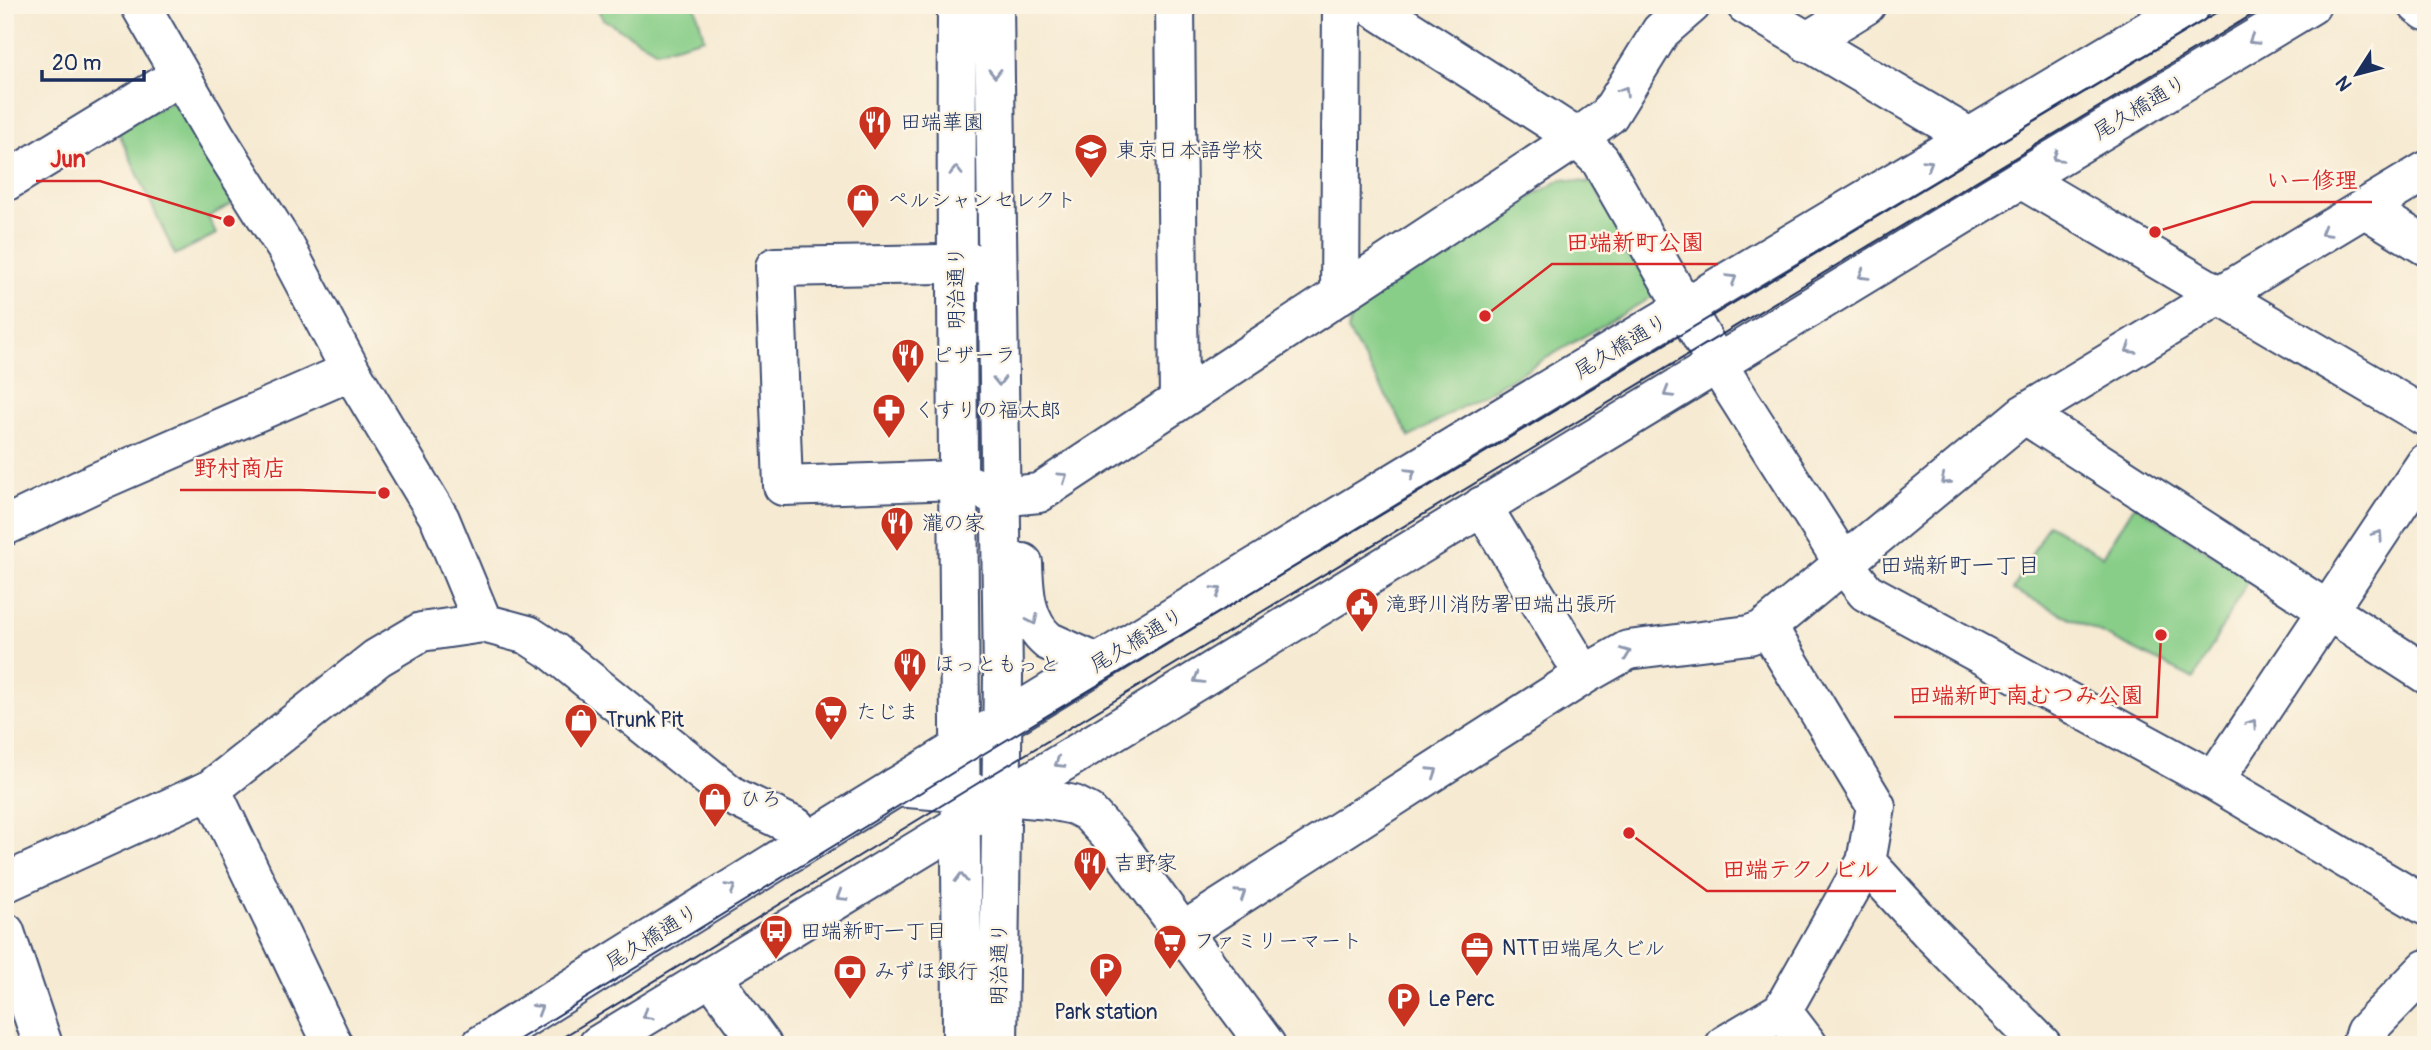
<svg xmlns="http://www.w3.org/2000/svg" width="2431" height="1050" font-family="Pangolin,'Klee One',sans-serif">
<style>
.green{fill:#88ce88;stroke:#527e73;stroke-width:2}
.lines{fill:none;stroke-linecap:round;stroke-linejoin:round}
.minor-casing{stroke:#3c4b6f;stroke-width:42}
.tertiary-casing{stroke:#3c4b6f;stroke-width:42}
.secondary-casing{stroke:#3c4b6f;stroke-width:42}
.primary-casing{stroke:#3c4b6f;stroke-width:42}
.minor{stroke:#fff;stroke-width:38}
.tertiary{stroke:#fff;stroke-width:38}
.secondary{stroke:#fff;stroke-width:38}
.primary{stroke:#fff;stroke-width:38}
.tram{stroke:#1b2f5e;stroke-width:2}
.oneway{stroke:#8d97ae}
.labels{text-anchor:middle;stroke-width:5;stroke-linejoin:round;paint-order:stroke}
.street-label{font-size:21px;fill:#1b2f5e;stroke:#fcf5e5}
.poi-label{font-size:21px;fill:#1b2f5e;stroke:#fcf5e5;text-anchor:start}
.neighbourhood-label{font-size:23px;fill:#1b2f5e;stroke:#fcf5e5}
.leader{fill:none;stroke:#d62828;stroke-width:2.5}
.callout-dot{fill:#d62828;stroke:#fcf5e5;stroke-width:2.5}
.callout-label{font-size:23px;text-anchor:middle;font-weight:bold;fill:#d62828;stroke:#fcf5e5;stroke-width:5;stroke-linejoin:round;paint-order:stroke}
</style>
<rect width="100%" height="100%" fill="#fcf5e5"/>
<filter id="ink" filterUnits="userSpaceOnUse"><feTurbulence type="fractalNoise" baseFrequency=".0143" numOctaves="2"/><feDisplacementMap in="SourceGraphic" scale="14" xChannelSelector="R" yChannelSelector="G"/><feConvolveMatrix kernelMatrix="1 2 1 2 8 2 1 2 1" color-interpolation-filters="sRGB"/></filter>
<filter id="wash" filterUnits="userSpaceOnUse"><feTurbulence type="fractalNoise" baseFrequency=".00686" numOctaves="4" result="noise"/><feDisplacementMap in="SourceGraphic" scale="28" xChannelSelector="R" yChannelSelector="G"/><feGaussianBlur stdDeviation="1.57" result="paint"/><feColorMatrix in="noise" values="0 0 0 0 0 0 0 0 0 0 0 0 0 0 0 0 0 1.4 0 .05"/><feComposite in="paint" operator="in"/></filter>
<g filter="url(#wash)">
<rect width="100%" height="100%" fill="#f6ead2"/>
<path class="green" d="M595,5H695L704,38L657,51L603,19Z
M177,99L239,200L208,217L216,234L175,255L117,129Z
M1562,179L1592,183L1657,294L1410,437L1348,331L1353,300Z
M2135,505L2249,578L2194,679L2013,590L2048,524L2103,556Z"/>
</g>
<g filter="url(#ink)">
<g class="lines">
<defs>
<path id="minor" d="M140,5L216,137L286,248L351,371L440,519L483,623
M1175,5L1179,400
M1370,5L1548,119L1577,138L1600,160L1717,364L1844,564L1866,592L2214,781L2426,906
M1746,5L1971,138
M1806,42L1866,5
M2021,179L2426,417
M5,182L179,76
M2364,208L2426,246
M997,263L775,267L783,486L958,480L1000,497L1039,493L1577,138L1609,115L1661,31L1691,5
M1340,294L1342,5
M2024,414L2426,674
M1482,506L1584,675
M5,526L99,481L351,371
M2214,781L2426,463
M211,789L333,1045
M1866,862L1931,933L2042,1045
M5,883L211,789L377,658L421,632L483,623L528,635L554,652L732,796L796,827L805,842
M1184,931L1584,675L1628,650L1749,635L1763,630L2024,414L2426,171
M5,932L43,1045
M711,976L762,1045
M1782,1011L1808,1045
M1725,1045L1782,1011L1866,862L1876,806L1767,626
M2361,1045L2365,1032L2426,969"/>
<path id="tertiary" d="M2418,5L2426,11"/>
<path id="secondary" d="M896,787L1049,800L1074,805L1088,812L1117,843L1266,1045"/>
<path id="primary" d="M957,5C955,352 961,698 962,1045
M994,5L1003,676L998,1045
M1023,563C1024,591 1025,622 1048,641L1097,663
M481,1045C879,796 1279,551 1682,309C1851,207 2022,107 2191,5
M598,1045L2021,179L2311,5"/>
</defs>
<use href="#minor" class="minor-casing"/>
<use href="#tertiary" class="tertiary-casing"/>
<use href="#secondary" class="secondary-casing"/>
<use href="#primary" class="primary-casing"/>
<use href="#minor" class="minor"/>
<use href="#tertiary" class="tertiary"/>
<use href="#secondary" class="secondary"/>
<use href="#primary" class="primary"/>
<path class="tram" d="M510,1045L975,759L2229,5
M550,1045L988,777L2268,5"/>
</g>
<defs><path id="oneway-chevron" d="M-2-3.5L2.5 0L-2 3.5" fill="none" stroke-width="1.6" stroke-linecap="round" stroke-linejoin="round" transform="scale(1.75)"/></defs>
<g class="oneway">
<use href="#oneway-chevron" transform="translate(2253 40) rotate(149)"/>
<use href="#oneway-chevron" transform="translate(995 73) rotate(89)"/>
<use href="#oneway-chevron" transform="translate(1624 91) rotate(-58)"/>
<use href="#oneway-chevron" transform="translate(2057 157) rotate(149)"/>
<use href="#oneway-chevron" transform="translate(1928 164) rotate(-31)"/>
<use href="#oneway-chevron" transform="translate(956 171) rotate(-90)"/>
<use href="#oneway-chevron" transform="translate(2325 232) rotate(149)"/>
<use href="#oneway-chevron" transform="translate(1863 275) rotate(149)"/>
<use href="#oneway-chevron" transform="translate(1732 279) rotate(-31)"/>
<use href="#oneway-chevron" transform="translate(2130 349) rotate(149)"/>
<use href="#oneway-chevron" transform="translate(999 381) rotate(89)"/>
<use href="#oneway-chevron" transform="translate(1668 393) rotate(149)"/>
<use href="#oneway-chevron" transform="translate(1411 473) rotate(-31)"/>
<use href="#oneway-chevron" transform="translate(1063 477) rotate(-34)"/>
<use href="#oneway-chevron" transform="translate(1945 480) rotate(140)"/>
<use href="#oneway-chevron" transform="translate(2378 535) rotate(-56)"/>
<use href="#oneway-chevron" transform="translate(1217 591) rotate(-31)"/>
<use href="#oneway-chevron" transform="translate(1033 620) rotate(65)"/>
<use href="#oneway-chevron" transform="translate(1626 653) rotate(-21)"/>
<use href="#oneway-chevron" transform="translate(1198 679) rotate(149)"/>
<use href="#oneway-chevron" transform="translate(2252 724) rotate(-56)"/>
<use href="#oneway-chevron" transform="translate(1059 763) rotate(149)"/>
<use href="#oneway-chevron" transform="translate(1433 772) rotate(-33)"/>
<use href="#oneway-chevron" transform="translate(961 878) rotate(-91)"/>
<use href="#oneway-chevron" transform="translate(731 888) rotate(-32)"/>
<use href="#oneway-chevron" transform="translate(1241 894) rotate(-33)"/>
<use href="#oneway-chevron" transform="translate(841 896) rotate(148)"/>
<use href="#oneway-chevron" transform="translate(538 1009) rotate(-32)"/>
<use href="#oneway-chevron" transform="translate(647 1015) rotate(149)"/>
</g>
</g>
<defs>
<symbol id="restaurant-pin" viewBox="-11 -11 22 30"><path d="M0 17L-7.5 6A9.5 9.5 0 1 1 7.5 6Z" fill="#c8321e" stroke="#fcf5e5"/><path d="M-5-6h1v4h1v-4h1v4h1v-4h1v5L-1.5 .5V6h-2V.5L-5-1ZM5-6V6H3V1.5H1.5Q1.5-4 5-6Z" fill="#fff"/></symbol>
<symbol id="school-pin" viewBox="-11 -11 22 30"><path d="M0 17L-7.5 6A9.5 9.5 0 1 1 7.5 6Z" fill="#c8321e" stroke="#fcf5e5"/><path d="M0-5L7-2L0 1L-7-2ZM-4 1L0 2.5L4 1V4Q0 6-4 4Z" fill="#fff"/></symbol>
<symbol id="shop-pin" viewBox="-11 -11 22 30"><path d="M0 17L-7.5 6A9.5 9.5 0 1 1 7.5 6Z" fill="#c8321e" stroke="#fcf5e5"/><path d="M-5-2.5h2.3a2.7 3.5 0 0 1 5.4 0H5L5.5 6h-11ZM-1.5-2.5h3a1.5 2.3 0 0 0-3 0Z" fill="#fff"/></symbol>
<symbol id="pharmacy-pin" viewBox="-11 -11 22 30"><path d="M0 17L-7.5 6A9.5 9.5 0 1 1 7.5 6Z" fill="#c8321e" stroke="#fcf5e5"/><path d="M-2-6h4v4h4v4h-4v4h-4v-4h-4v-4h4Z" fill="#fff"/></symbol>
<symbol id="civic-pin" viewBox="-11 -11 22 30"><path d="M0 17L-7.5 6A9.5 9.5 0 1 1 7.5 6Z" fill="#c8321e" stroke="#fcf5e5"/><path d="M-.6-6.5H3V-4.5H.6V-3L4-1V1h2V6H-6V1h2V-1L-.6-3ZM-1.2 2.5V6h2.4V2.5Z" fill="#fff"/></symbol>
<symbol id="supermarket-pin" viewBox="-11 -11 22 30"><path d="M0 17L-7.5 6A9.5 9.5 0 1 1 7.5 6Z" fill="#c8321e" stroke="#fcf5e5"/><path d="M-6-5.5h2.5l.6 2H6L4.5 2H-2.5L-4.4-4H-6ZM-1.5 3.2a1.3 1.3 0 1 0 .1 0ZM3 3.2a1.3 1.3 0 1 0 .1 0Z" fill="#fff"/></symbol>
<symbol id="bus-pin" viewBox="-11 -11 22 30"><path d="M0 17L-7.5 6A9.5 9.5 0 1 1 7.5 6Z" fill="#c8321e" stroke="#fcf5e5"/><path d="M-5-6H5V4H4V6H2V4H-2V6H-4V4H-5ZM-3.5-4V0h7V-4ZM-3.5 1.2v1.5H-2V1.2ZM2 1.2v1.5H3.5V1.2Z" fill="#fff"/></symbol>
<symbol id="office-pin" viewBox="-11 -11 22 30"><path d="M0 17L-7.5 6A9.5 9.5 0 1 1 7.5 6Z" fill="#c8321e" stroke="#fcf5e5"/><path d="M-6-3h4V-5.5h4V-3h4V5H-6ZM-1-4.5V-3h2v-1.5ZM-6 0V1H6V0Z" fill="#fff"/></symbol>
<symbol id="parking-pin" viewBox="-11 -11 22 30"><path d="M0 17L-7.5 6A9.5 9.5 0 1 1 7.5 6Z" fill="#c8321e" stroke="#fcf5e5"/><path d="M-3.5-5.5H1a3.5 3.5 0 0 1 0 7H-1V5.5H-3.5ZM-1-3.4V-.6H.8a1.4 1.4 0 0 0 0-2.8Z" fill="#fff"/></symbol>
<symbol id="bank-pin" viewBox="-11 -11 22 30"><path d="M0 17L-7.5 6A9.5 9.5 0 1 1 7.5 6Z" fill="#c8321e" stroke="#fcf5e5"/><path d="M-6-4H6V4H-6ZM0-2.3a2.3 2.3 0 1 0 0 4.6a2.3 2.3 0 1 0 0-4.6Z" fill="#fff"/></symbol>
</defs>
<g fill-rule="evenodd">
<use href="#restaurant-pin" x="856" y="103" width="38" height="52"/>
<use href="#school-pin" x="1072" y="131" width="38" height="52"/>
<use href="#shop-pin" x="844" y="181" width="38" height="52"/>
<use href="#restaurant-pin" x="889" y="336" width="38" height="52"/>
<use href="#pharmacy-pin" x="870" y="391" width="38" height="52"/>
<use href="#restaurant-pin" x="878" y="504" width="38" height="52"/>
<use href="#civic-pin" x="1343" y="585" width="38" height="52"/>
<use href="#restaurant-pin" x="891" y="645" width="38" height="52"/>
<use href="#supermarket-pin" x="812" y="693" width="38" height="52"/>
<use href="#shop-pin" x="562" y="701" width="38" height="52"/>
<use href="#shop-pin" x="696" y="780" width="38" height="52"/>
<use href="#restaurant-pin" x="1071" y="844" width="38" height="52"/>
<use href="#bus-pin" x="757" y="912" width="38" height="52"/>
<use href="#supermarket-pin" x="1151" y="922" width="38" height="52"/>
<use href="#office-pin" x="1458" y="929" width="38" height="52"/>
<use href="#parking-pin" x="1087" y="950" width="38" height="52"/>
<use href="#bank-pin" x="831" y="952" width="38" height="52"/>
<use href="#parking-pin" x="1385" y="980" width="38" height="52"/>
</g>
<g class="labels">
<g class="street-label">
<text transform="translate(2140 107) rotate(-31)" y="7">尾久橋通り</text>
<text transform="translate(956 288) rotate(-90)" y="7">明治通り</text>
<text transform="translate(1621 346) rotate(-31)" y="7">尾久橋通り</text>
<text transform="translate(1137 640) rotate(-31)" y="7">尾久橋通り</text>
<text transform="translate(652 937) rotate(-32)" y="7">尾久橋通り</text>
<text transform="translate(999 964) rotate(-89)" y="7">明治通り</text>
</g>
<g class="poi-label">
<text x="900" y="129">田端華園</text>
<text x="1116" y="157">東京日本語学校</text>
<text x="888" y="207">ペルシャンセレクト</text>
<text x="932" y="362">ピザーラ</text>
<text x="914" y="417">くすりの福太郎</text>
<text x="922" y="530">瀧の家</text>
<text x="1386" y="611">滝野川消防署田端出張所</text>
<text x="934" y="671">ほっともっと</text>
<text x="856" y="719">たじま</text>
<text x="606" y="727">Trunk Pit</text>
<text x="740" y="806">ひろ</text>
<text x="1114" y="870">吉野家</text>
<text x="800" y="938">田端新町一丁目</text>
<text x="1194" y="948">ファミリーマート</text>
<text x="1502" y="955">NTT田端尾久ビル</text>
<text x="874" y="978">みずほ銀行</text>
<text x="1428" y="1006">Le Perc</text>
<text x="1106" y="1019" text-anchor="middle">Park station</text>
</g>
<g class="neighbourhood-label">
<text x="1960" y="573">田端新町一丁目</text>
</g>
</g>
<path class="leader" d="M229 221L100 181H36M2155 232L2252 202H2372M1485 316L1552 264H1718M384 493L300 490H180M2161 635L2157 717H1894M1629 833L1707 891H1896"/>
<g class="callout-dot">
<circle cx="229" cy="221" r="7"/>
<circle cx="2155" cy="232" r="7"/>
<circle cx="1485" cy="316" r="7"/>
<circle cx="384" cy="493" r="7"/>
<circle cx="2161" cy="635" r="7"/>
<circle cx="1629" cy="833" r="7"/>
</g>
<g class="callout-label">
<text x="68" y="167">Jun</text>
<text x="2312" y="188">いー修理</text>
<text x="1635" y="250">田端新町公園</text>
<text x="240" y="476">野村商店</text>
<text x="2026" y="703">田端新町 南むつみ公園</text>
<text x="1801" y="877">田端テクノビル</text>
</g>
<rect width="2431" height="1050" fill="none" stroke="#fcf5e5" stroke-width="28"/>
<g transform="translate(2357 74) rotate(234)" stroke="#fcf5e5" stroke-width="5" paint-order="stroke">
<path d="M0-5L12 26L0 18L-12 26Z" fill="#1b2f5e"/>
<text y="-10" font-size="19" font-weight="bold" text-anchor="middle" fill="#1b2f5e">N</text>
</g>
<path d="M42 70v10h102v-10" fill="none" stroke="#1b2f5e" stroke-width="3.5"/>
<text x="52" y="70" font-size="21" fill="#1b2f5e" stroke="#fcf5e5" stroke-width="5" paint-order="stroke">20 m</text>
</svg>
